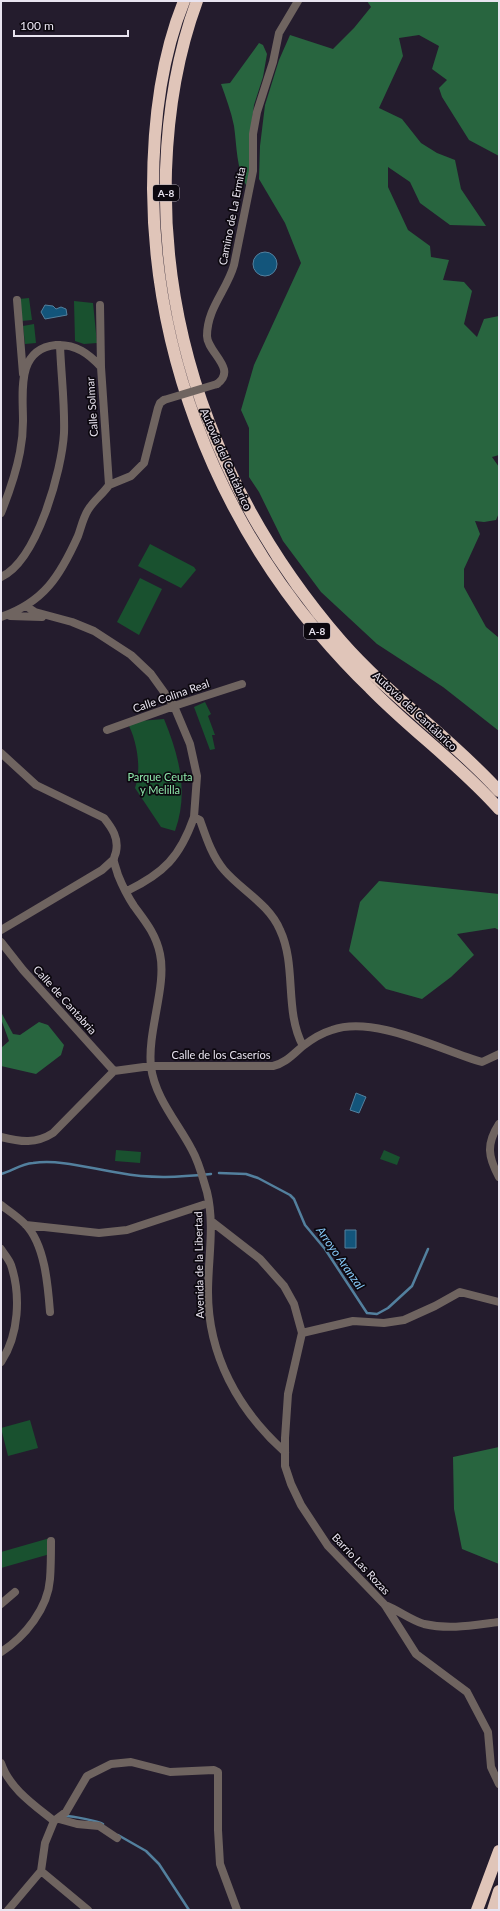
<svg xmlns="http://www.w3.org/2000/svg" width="500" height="1911" font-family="Lato,sans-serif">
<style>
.green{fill:#19512f}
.forest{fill:#28653f}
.water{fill:#13557b;stroke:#53809e}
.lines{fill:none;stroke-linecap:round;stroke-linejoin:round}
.stream{stroke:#53809e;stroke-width:2.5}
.minor{stroke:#6f6460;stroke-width:8}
.highway{stroke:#e0c5b9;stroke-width:12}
.minor-bridge{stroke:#6f6460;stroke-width:8}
.labels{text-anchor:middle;stroke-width:3.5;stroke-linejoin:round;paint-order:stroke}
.shield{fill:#0c080f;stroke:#a7a2ac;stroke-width:1}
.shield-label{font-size:10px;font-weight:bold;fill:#e9e4f0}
.street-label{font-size:11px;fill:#e9e4f0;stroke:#0c080f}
.park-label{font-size:11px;fill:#8ee6aa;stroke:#0c080f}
.water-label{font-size:12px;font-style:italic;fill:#88cbfa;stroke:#0c080f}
</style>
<rect width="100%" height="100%" fill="#241c2d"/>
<path class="green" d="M29,298L32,320L21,321L19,299Z
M74,301L93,303L97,343L84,344L75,341Z
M34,324L36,343L25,344L23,326Z
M150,544L194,567L196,570L181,588L138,566Z
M140,578L162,589L139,635L117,622Z
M205,702L211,714L208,716L215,735H212L215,749L210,750L194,707Z
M164,719C179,756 189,792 175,831L161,827L135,788C142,769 137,740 127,722Z
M116,1150L141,1152L140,1163L115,1161Z
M384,1150L400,1157L397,1165L380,1159Z
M30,1420L38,1448L8,1456L1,1428Z
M50,1538V1554L1,1568V1552Z"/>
<path class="forest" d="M367,1H499V156L469,140L442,97L439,88L447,80L432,69L439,46L419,35L399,38L403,56L379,108L402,119L421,143L437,153L455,160L461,189L486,226L450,225L420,203L410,182L388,167V187L408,230L430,246L431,257L449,260L443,280L464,282L472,291L464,324L477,337L484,319L499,316V455L492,457L499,467V513L496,520L484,522L475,521L480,534L464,569V587L486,627L499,638V731L443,687L377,644L321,592L283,541L259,492L249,477V428L241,410L254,365L301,263L285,223L259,179L260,146L265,105L279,60L290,35L333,49L354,28L371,7Z
M259,43L263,45L267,54L263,77L254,105L251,128V163L247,187C236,168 237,147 234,126C231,111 226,98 221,84L230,83Z
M379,881L499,894V930L495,928L457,934L474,955L451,977L422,999L386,989L349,951L360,902Z
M1,1012L13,1034L20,1035L39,1022L48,1025L64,1045L61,1055L36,1074L1,1066V1048L9,1041L1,1019Z
M499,1447V1564L462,1549L454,1509L453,1457Z"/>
<path class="water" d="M253 264a12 12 0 1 1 24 0a12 12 0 1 1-24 0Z
M45,305L53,306L56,309L61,307L66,309L67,315L45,319L41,312Z
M356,1093L366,1097L359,1113L350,1110Z
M345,1230H356V1248H345Z"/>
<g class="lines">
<path class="stream" d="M219,1173L246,1174L258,1178L290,1195L294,1199L305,1225L325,1249L367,1313L377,1314L388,1308L412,1286L428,1249
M1,1174C12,1171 21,1164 33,1163C61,1159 92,1169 120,1173C151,1179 180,1177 211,1174
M66,1816C72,1816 98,1821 103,1824
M118,1835L146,1851L159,1864L189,1910"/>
<path class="minor" d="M17,300L23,374
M100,305L101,367
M217,384C238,369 207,352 207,336C207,308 227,290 234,265L253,171V134L257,112L273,62L279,33L298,1
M109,485L131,476L144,463L158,408L160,403L164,400
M1,513C9,493 16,473 20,452C22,442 23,431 23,421C23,392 16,349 56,345C76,344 89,354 101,367L109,485C103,494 94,500 88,510C83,518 81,528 78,536C60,576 44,602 1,617
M1,577C37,561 62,470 64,433C65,404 61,374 60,345
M26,606L35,612L72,622L94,631L131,655L151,674L174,706L190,744L197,776L194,817L200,820C206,837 212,856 224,870C241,890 269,904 280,930C297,966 284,1011 303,1046
M10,616L42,617
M107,730L174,706L242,684
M1,753L36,785L104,818C112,828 119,838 116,852C115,856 113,858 114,862C115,866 117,871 118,875C122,885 128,897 134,906C145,921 156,934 160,954C167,986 147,1032 151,1067C155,1098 178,1123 192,1150C199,1162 203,1179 207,1192C215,1225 208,1259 208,1292C208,1355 238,1410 285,1452
M127,891C164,873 180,857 194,817
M1,930L102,870L113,860
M1,942L23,970L114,1071
M499,1124C486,1144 488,1157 499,1177
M1,1137C21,1142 36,1144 53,1133L114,1071L151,1066H273C286,1063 293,1054 303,1046C312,1039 322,1033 332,1030C375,1015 440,1050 482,1062L499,1054
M1,1205C9,1211 18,1217 25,1224C45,1244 48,1286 50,1312
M211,1221L260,1259L284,1286L294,1304L302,1333L288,1394L285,1438V1466L291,1484L301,1505L328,1546L385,1605L416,1654L467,1692L488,1732L491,1767L499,1784
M26,1225L99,1233L127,1230L209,1203
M1,1249C4,1254 9,1259 11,1265C21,1295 19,1335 1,1362
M302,1333L353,1321L384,1323L404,1320L435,1306L460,1292L499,1302
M1,1604L15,1592
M385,1605C398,1610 411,1620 424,1624C450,1630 474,1625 499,1622
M1,1652C25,1637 48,1608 50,1579C51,1566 51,1554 51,1541
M1,1763C9,1788 34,1805 54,1821
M59,1819L77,1824L99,1826L117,1838
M54,1821L66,1812L87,1776L111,1764L131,1762L170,1772L214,1770L218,1772V1830L220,1864L237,1910
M41,1871L88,1910
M8,1910L41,1871L45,1843L54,1821"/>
<path class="highway" d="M184,1C160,60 153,126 153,189C154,350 213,506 316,630C333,650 351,670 370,688C411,730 460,765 499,809
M197,1C177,55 168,113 166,170C161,346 227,509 341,641C389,696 450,737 499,791
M477,1910L499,1851
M493,1910L499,1891"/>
<path class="minor-bridge" d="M164,400L217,384"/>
</g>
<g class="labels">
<g class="shield">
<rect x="153" y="185" width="26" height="16" rx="3"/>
<rect x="304" y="623" width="26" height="16" rx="3"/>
</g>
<g class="shield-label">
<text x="166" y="197">A-8</text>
<text x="317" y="635">A-8</text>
</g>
<g class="street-label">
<text transform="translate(232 216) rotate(-79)" y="4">Camino de La Ermita</text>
<text transform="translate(92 407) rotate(-94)" y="4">Calle Solmar</text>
<text transform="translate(226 459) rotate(66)" y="4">Autovía del Cantábrico</text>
<text transform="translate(171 696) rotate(-19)" y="4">Calle Colina Real</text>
<text transform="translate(415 711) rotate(43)" y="4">Autovía del Cantábrico</text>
<text transform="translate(65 1000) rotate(48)" y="4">Calle de Cantabria</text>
<text x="221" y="1059">Calle de los Caseríos</text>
<text transform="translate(199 1265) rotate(-91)" y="4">Avenida de la Libertad</text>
<text transform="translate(361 1564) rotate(47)" y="4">Barrio Las Rozas</text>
</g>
<g class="park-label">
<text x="160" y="781">Parque Ceuta<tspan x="160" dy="13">y Melilla</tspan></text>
</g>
<g class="water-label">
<text transform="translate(340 1258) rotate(55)" y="4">Arroyo Aranzal</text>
</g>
</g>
<rect width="500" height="1911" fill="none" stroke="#e9e4f0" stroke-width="4"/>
<path d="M14 30v6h114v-6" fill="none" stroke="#e9e4f0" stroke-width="2"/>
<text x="20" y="30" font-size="12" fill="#e9e4f0" stroke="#0c080f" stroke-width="3" paint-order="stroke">100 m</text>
</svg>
